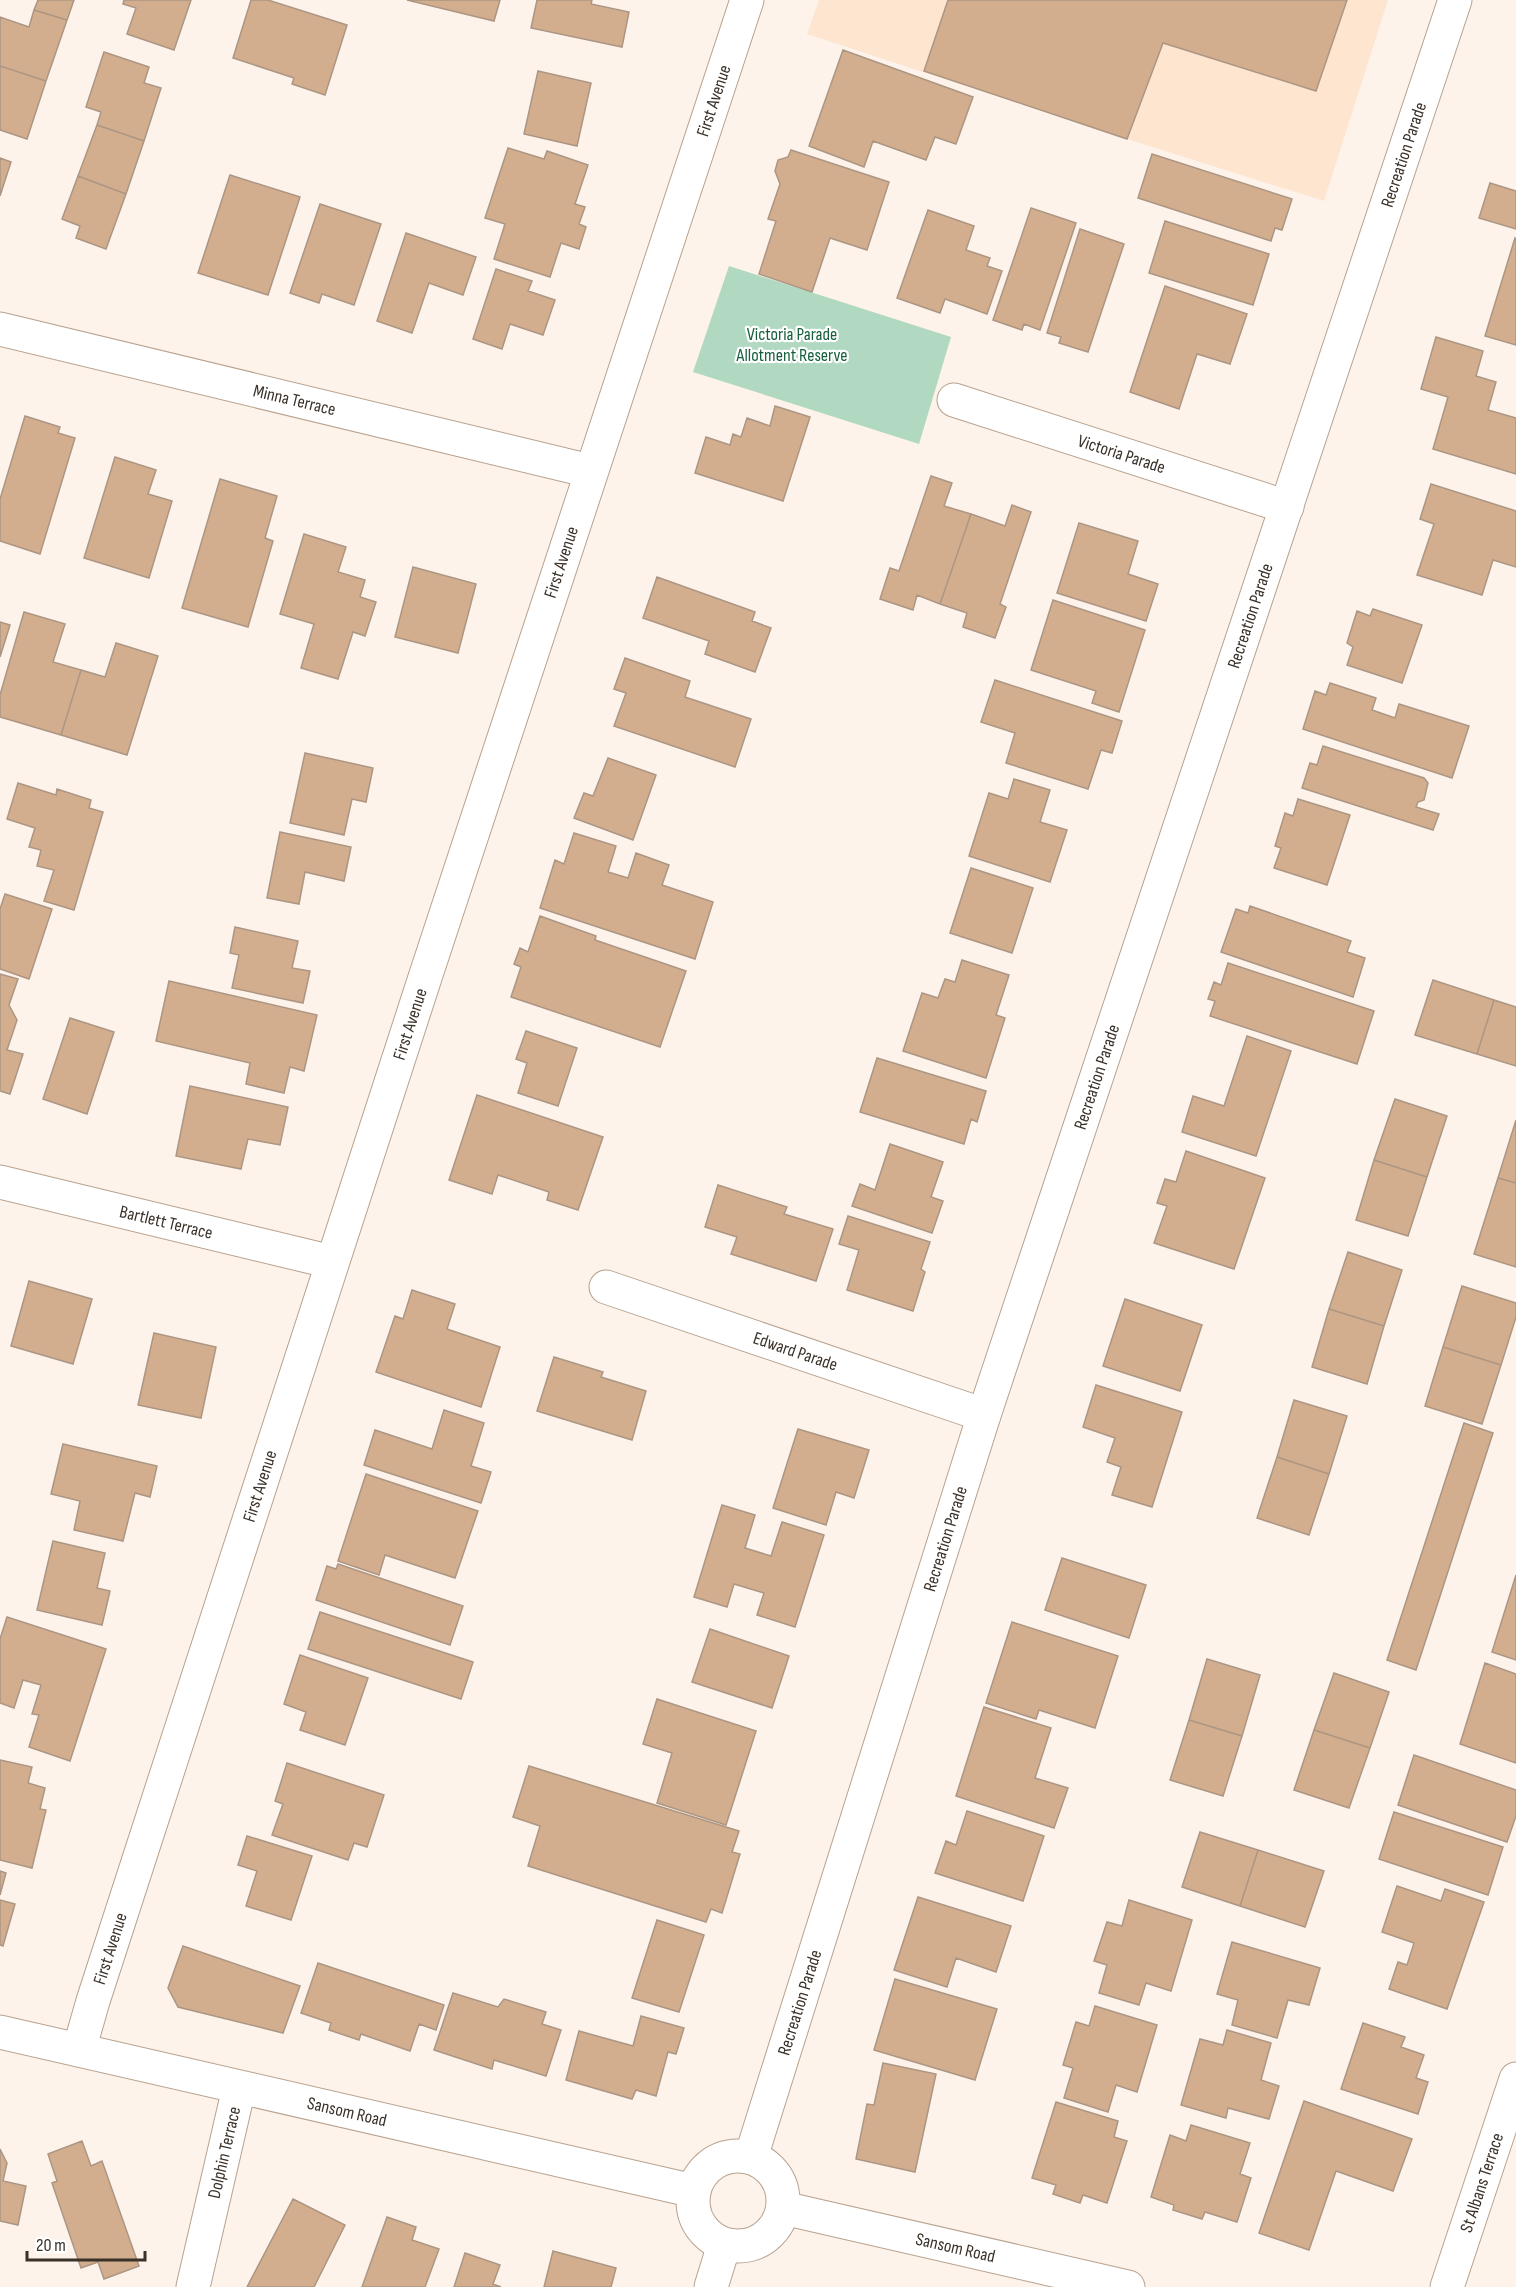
<svg xmlns="http://www.w3.org/2000/svg" width="1516" height="2287" font-family="'Sofia Sans Condensed',sans-serif">
  <style>
    .built { fill: #fde5d0 }
    .green { fill: #b1d8c0 }
    .building { fill: #d2ae8e; stroke: #ac9683; stroke-width: 1.5 }
    .lines { fill: none; stroke-linecap: round; stroke-linejoin: round }
    .street-casing { stroke: #b8a28e; stroke-width: 35 }
    .street { stroke: #fff; stroke-width: 33 }
    .labels { text-anchor: middle; dominant-baseline: central; stroke-width: 4.5; stroke-linejoin: round; paint-order: stroke }
    .street-label { font-size: 18px; fill: #3a3129; stroke: #fff }
    .park-label { font-size: 18px; fill: #165f3c; stroke: #fff }
  </style>
  <rect width="100%" height="100%" fill="#fdf3eb"/>
  <path class="built" d="M819,0H1388L1324,201L1127,139L807,34Z"/>
  <path class="green" d="M729,266L951,337L919,444L693,372Z"/>
  <path class="building" d="M38,0H74L67,20L34,10Z
    M124,0H191L174,50L127,34L136,8L123,4Z
    M251,0H268L347,25L325,95L292,84L294,78L233,58Z
    M407,0H500L494,21Z
    M537,0H592L591,4L629,12L622,47L531,28Z
    M948,0H1347L1316,91L1163,43L1127,139L924,71Z
    M34,10L67,20L46,81L0,66V17L29,27Z
    M843,50L973,97L956,144L935,137L926,160L873,141L864,167L809,146Z
    M104,52L149,67L144,83L161,88L144,141L97,125L101,112L86,107Z
    M0,66L46,81L27,139L0,130Z
    M538,71L591,83L577,146L524,134Z
    M97,125L144,141L126,194L78,176Z
    M508,148L544,159L547,151L588,165L575,204L585,207L579,224L586,227L579,249L561,243L550,277L494,259L505,224L485,218Z
    M791,150L889,182L867,250L830,238L812,292L759,274L776,221L768,219L780,184L775,171L778,160L788,157Z
    M1152,154L1292,199L1282,230L1275,228L1271,241L1138,198Z
    M0,158L11,162L0,196Z
    M230,175L300,197L268,295L198,273Z
    M78,176L126,194L106,249L76,238L80,226L62,219Z
    M1490,183L1516,191V229L1479,218Z
    M320,204L381,224L354,305L322,294L319,303L290,293Z
    M1031,208L1076,223L1040,330L1024,324L1022,330L993,320Z
    M928,210L974,226L966,250L990,258L987,266L1002,271L987,314L945,299L940,313L897,298Z
    M1165,221L1269,254L1253,305L1149,273Z
    M1080,229L1124,244L1088,352L1059,343L1061,337L1047,333Z
    M406,233L476,257L463,295L429,283L412,333L377,321Z
    M1515,238L1516,239V345L1485,336Z
    M496,269L532,281L528,291L555,300L543,335L510,324L502,349L473,339Z
    M1165,286L1247,314L1230,364L1197,354L1179,409L1130,392Z
    M1436,337L1483,351L1476,376L1496,382L1488,410L1516,418V474L1433,449L1448,397L1421,389Z
    M775,406L810,417L783,501L695,473L706,437L730,445L733,434L741,437L747,418L770,426Z
    M25,416L60,427L58,433L75,438L40,554L0,541V499Z
    M115,457L156,470L148,494L172,501L149,578L84,558Z
    M931,476L952,483L944,506L971,514L940,604L917,595L913,610L880,599L890,568L899,571Z
    M220,479L277,496L265,538L273,541L248,627L182,608Z
    M1431,484L1516,511V567L1493,560L1482,595L1417,575L1434,524L1420,519Z
    M1012,505L1031,512L1000,604L1006,607L995,638L963,627L967,613L940,604L971,514L1005,526Z
    M1079,523L1138,541L1128,574L1158,584L1146,621L1057,593Z
    M304,534L346,547L338,572L365,580L360,597L376,602L365,636L353,632L338,679L301,668L314,624L280,614Z
    M413,567L476,584L458,653L395,637Z
    M657,577L755,612L752,621L771,628L755,672L705,654L709,641L643,618Z
    M1053,600L1145,630L1119,712L1092,703L1096,691L1031,670Z
    M1373,609L1422,625L1402,683L1347,665L1353,647L1347,643L1357,611L1370,616Z
    M24,612L65,624L53,662L81,670L61,735L0,717V695Z
    M0,622L10,625L0,657Z
    M116,643L158,656L127,755L61,735L81,670L105,677Z
    M625,658L690,681L685,697L751,719L735,767L614,726L626,693L614,689Z
    M995,680L1122,721L1112,753L1101,750L1088,789L1006,763L1015,733L981,722Z
    M1330,683L1376,698L1372,710L1395,718L1399,704L1469,726L1452,778L1303,729L1315,691L1326,695Z
    M1323,746L1424,778L1428,783L1424,800L1418,802L1416,807L1439,814L1433,830L1302,788L1310,763L1317,765Z
    M305,753L373,768L366,802L352,799L344,835L290,823Z
    M608,758L656,775L633,840L574,818L584,793L593,796Z
    M1014,779L1050,790L1040,822L1067,830L1050,882L969,856L989,793L1008,799Z
    M18,783L56,795L57,789L91,800L89,808L103,812L74,910L44,901L54,870L37,866L41,850L29,847L35,828L7,819Z
    M1298,799L1350,815L1327,885L1274,868L1281,848L1275,846L1285,813L1293,816Z
    M280,832L351,847L344,881L305,872L299,904L267,898Z
    M574,833L616,846L608,872L628,878L636,853L669,865L662,885L713,902L695,959L540,908L555,860L564,864Z
    M971,868L1033,888L1012,953L950,933Z
    M5,894L52,909L29,979L0,969V909Z
    M1250,906L1351,941L1347,952L1365,958L1353,997L1221,952L1236,909L1248,913Z
    M540,916L596,936L595,940L686,971L660,1047L511,997L521,967L514,964L520,948L528,952Z
    M235,927L298,941L292,968L310,971L303,1003L232,988L239,955L230,953Z
    M962,960L1009,975L996,1015L1005,1018L986,1078L903,1051L922,993L938,998L945,979L955,982Z
    M1228,963L1374,1011L1357,1064L1210,1016L1215,1001L1208,999L1214,982L1221,985Z
    M0,974L18,979L9,1005L17,1020L7,1050L23,1054L10,1094L0,1091Z
    M1433,980L1494,1000L1477,1054L1415,1035Z
    M169,981L317,1015L304,1071L290,1067L284,1093L246,1084L250,1063L156,1041Z
    M1494,1000L1516,1007V1066L1477,1054Z
    M70,1018L114,1032L87,1114L43,1099Z
    M526,1031L577,1048L558,1106L518,1093L527,1063L516,1059Z
    M1247,1036L1291,1051L1256,1156L1182,1132L1193,1096L1224,1106Z
    M877,1058L986,1091L977,1122L971,1119L964,1144L860,1112Z
    M190,1086L288,1107L280,1145L248,1139L241,1169L176,1156Z
    M477,1095L603,1137L578,1210L547,1200L549,1192L498,1175L492,1194L449,1180Z
    M1395,1099L1447,1116L1427,1177L1374,1160Z
    M1516,1120V1183L1498,1178Z
    M890,1144L943,1162L931,1197L943,1201L932,1233L852,1206L860,1184L875,1190Z
    M1186,1151L1265,1178L1234,1269L1154,1243L1167,1206L1157,1203L1165,1179L1176,1182Z
    M1374,1160L1427,1177L1408,1236L1356,1220Z
    M1498,1178L1516,1183V1267L1474,1254Z
    M718,1185L787,1207L784,1214L833,1229L816,1281L731,1254L737,1237L705,1227Z
    M848,1216L930,1242L921,1269L925,1272L913,1311L847,1290L859,1250L839,1244Z
    M1348,1252L1402,1270L1384,1326L1329,1309Z
    M29,1281L92,1299L73,1364L11,1346Z
    M1462,1286L1516,1303V1317L1501,1365L1443,1347Z
    M412,1290L455,1304L447,1329L500,1347L481,1407L376,1372L395,1316L403,1319Z
    M1125,1299L1202,1325L1180,1391L1103,1366Z
    M1329,1309L1384,1326L1367,1384L1312,1367Z
    M154,1333L216,1347L201,1418L138,1405Z
    M1443,1347L1501,1365L1482,1424L1425,1406Z
    M554,1357L603,1372L601,1377L646,1391L632,1440L537,1411Z
    M1096,1385L1182,1412L1152,1507L1112,1495L1121,1467L1107,1462L1115,1438L1083,1427Z
    M1294,1400L1347,1416L1329,1474L1277,1457Z
    M444,1410L484,1423L471,1466L491,1472L481,1503L364,1465L375,1430L432,1449Z
    M1464,1423L1493,1433L1416,1670L1387,1660Z
    M798,1429L869,1450L854,1498L836,1492L826,1525L773,1508Z
    M63,1444L157,1466L150,1497L135,1493L123,1541L74,1530L80,1501L51,1494Z
    M1277,1457L1329,1474L1309,1535L1257,1518Z
    M366,1474L478,1511L455,1578L385,1555L379,1575L338,1561Z
    M722,1505L755,1515L745,1548L771,1556L782,1522L824,1535L795,1627L757,1615L764,1593L734,1584L727,1607L694,1597Z
    M53,1541L105,1553L97,1588L110,1591L102,1625L37,1610Z
    M1062,1558L1146,1585L1129,1638L1045,1610Z
    M338,1564L463,1606L450,1645L316,1600L327,1566L336,1569Z
    M1516,1575V1660L1492,1652Z
    M320,1612L473,1662L461,1699L308,1649Z
    M7,1617L106,1649L70,1761L29,1747L39,1715L32,1714L41,1685L23,1680L14,1708L0,1703V1639Z
    M1012,1622L1118,1656L1095,1728L1039,1710L1036,1719L986,1703Z
    M710,1629L789,1656L772,1708L692,1682Z
    M300,1655L368,1678L345,1745L300,1730L306,1712L284,1704Z
    M1207,1659L1260,1675L1242,1736L1189,1720Z
    M1485,1663L1516,1674V1763L1460,1744Z
    M1334,1673L1389,1692L1370,1748L1314,1730Z
    M657,1699L756,1731L726,1825L657,1803L672,1753L643,1744Z
    M984,1707L1051,1728L1035,1778L1068,1788L1054,1828L956,1796Z
    M1189,1720L1242,1736L1223,1796L1170,1780Z
    M1314,1730L1370,1748L1349,1808L1294,1790Z
    M1414,1755L1516,1790V1816L1507,1842L1398,1805Z
    M0,1760L32,1767L28,1783L45,1788L40,1809L46,1810L32,1868L0,1860Z
    M287,1763L384,1795L367,1847L354,1843L348,1860L272,1835L283,1804L275,1801Z
    M529,1766L739,1831L732,1852L740,1854L722,1913L711,1909L706,1922L528,1866L540,1826L513,1817Z
    M967,1811L1044,1836L1023,1901L935,1873L946,1841L956,1845Z
    M1394,1812L1503,1847L1488,1895L1379,1859Z
    M1200,1832L1258,1850L1240,1906L1182,1887Z
    M247,1836L312,1856L291,1920L246,1906L257,1871L238,1865Z
    M1258,1850L1324,1871L1305,1927L1240,1906Z
    M0,1871L6,1873L0,1895Z
    M1397,1886L1441,1901L1445,1889L1484,1902L1447,2009L1389,1989L1398,1962L1407,1965L1414,1943L1382,1932Z
    M918,1897L1011,1926L996,1972L956,1958L947,1987L894,1970Z
    M0,1900L15,1904L3,1946L0,1945Z
    M1129,1900L1192,1920L1171,1991L1146,1983L1139,2005L1099,1993L1107,1965L1094,1961L1107,1922L1122,1926Z
    M657,1920L704,1935L679,2012L632,1998Z
    M1232,1942L1320,1968L1309,2005L1288,2000L1277,2038L1232,2025L1238,2000L1217,1994Z
    M183,1946L300,1986L283,2033L178,2007L168,1988Z
    M318,1963L444,2005L436,2030L419,2024L410,2051L361,2034L359,2040L329,2030L331,2023L301,2013Z
    M895,1979L997,2009L975,2080L874,2050Z
    M453,1993L498,2007L504,1999L546,2012L542,2024L561,2030L546,2076L494,2060L492,2069L434,2050Z
    M1095,2006L1157,2025L1137,2092L1116,2085L1108,2112L1064,2098L1073,2068L1063,2065L1076,2022L1089,2026Z
    M641,2016L684,2028L676,2054L668,2052L656,2096L636,2090L632,2099L566,2080L579,2031L633,2046Z
    M1363,2023L1405,2037L1401,2047L1424,2055L1416,2078L1428,2082L1418,2114L1341,2089Z
    M1227,2030L1271,2043L1261,2080L1279,2086L1269,2119L1228,2108L1226,2118L1181,2105L1200,2039L1223,2045Z
    M883,2063L936,2074L915,2172L856,2159L867,2104L874,2105Z
    M1304,2101L1412,2139L1393,2191L1336,2171L1309,2250L1259,2233Z
    M1056,2102L1118,2121L1114,2137L1127,2141L1107,2203L1083,2195L1080,2203L1053,2194L1056,2185L1032,2178Z
    M1191,2125L1250,2143L1240,2174L1251,2178L1237,2222L1205,2212L1202,2219L1173,2210L1174,2205L1151,2197L1170,2135L1186,2141Z
    M82,2141L91,2166L102,2161L139,2266L104,2279L98,2262L81,2268L52,2183L57,2181L48,2154Z
    M0,2149L7,2163L3,2181L26,2186L18,2225L0,2221Z
    M293,2199L345,2225L314,2287H247Z
    M387,2217L416,2227L412,2240L439,2249L425,2287H362Z
    M553,2251L616,2268L611,2287H544Z
    M465,2253L500,2265L493,2284L501,2287H454Z"/>
  <g class="lines">
    <defs>
      <g id="street">
        <path id="s1" d="M0,329L590,471"/>
        <path id="s2" d="M954,400L1287,507"/>
        <path id="s3" d="M0,1182L332,1262"/>
        <path id="s4" d="M606,1287L984,1415"/>
        <path id="s5" d="M0,2032L694,2191"/>
        <path id="s6" d="M79,2050L93,2001C309,1333 525,666 747,0"/>
        <circle cx="738" cy="2201" r="45"/>
        <path id="s7" d="M751,2157L984,1415L1455,0"/>
        <path id="s8" d="M783,2208L1128,2287"/>
        <path id="s9" d="M193,2287L239,2088"/>
        <path d="M711,2287L724,2245"/>
        <path id="s10" d="M1447,2287L1516,2079"/>
      </g>
    </defs>
    <use href="#street" class="street-casing"/>
    <use href="#street" class="street"/>
  </g>
  <g class="labels">
    <g class="street-label">
      <text stroke="none"><textPath href="#s6" startOffset="2050">First Avenue</textPath></text>
      <text stroke="none"><textPath href="#s7" startOffset="2106">Recreation Parade</textPath></text>
      <text stroke="none"><textPath href="#s1" startOffset="303">Minna Terrace</textPath></text>
      <text stroke="none"><textPath href="#s2" startOffset="176">Victoria Parade</textPath></text>
      <text stroke="none"><textPath href="#s6" startOffset="1564">First Avenue</textPath></text>
      <text stroke="none"><textPath href="#s7" startOffset="1620">Recreation Parade</textPath></text>
      <text stroke="none"><textPath href="#s6" startOffset="1078">First Avenue</textPath></text>
      <text stroke="none"><textPath href="#s7" startOffset="1134">Recreation Parade</textPath></text>
      <text stroke="none"><textPath href="#s3" startOffset="171">Bartlett Terrace</textPath></text>
      <text stroke="none"><textPath href="#s4" startOffset="200">Edward Parade</textPath></text>
      <text stroke="none"><textPath href="#s6" startOffset="592">First Avenue</textPath></text>
      <text stroke="none"><textPath href="#s7" startOffset="648">Recreation Parade</textPath></text>
      <text stroke="none"><textPath href="#s6" startOffset="106">First Avenue</textPath></text>
      <text stroke="none"><textPath href="#s7" startOffset="162">Recreation Parade</textPath></text>
      <text stroke="none"><textPath href="#s5" startOffset="356">Sansom Road</textPath></text>
      <text stroke="none"><textPath href="#s9" startOffset="138">Dolphin Terrace</textPath></text>
      <text stroke="none"><textPath href="#s10" startOffset="110">St Albans Terrace</textPath></text>
      <text stroke="none"><textPath href="#s8" startOffset="177">Sansom Road</textPath></text>
    </g>
    <g class="park-label">
      <text x="792" y="334">Victoria Parade<tspan x="792" dy="21">Allotment Reserve</tspan></text>
    </g>
  </g>
  <path d="M27 2251v9h118v-9" fill="none" stroke="#3a3129" stroke-width="3"/>
  <text x="36" y="2251" font-size="18" fill="#3a3129" stroke="#ffffff" stroke-width="4.5" paint-order="stroke">20 m</text>
</svg>
